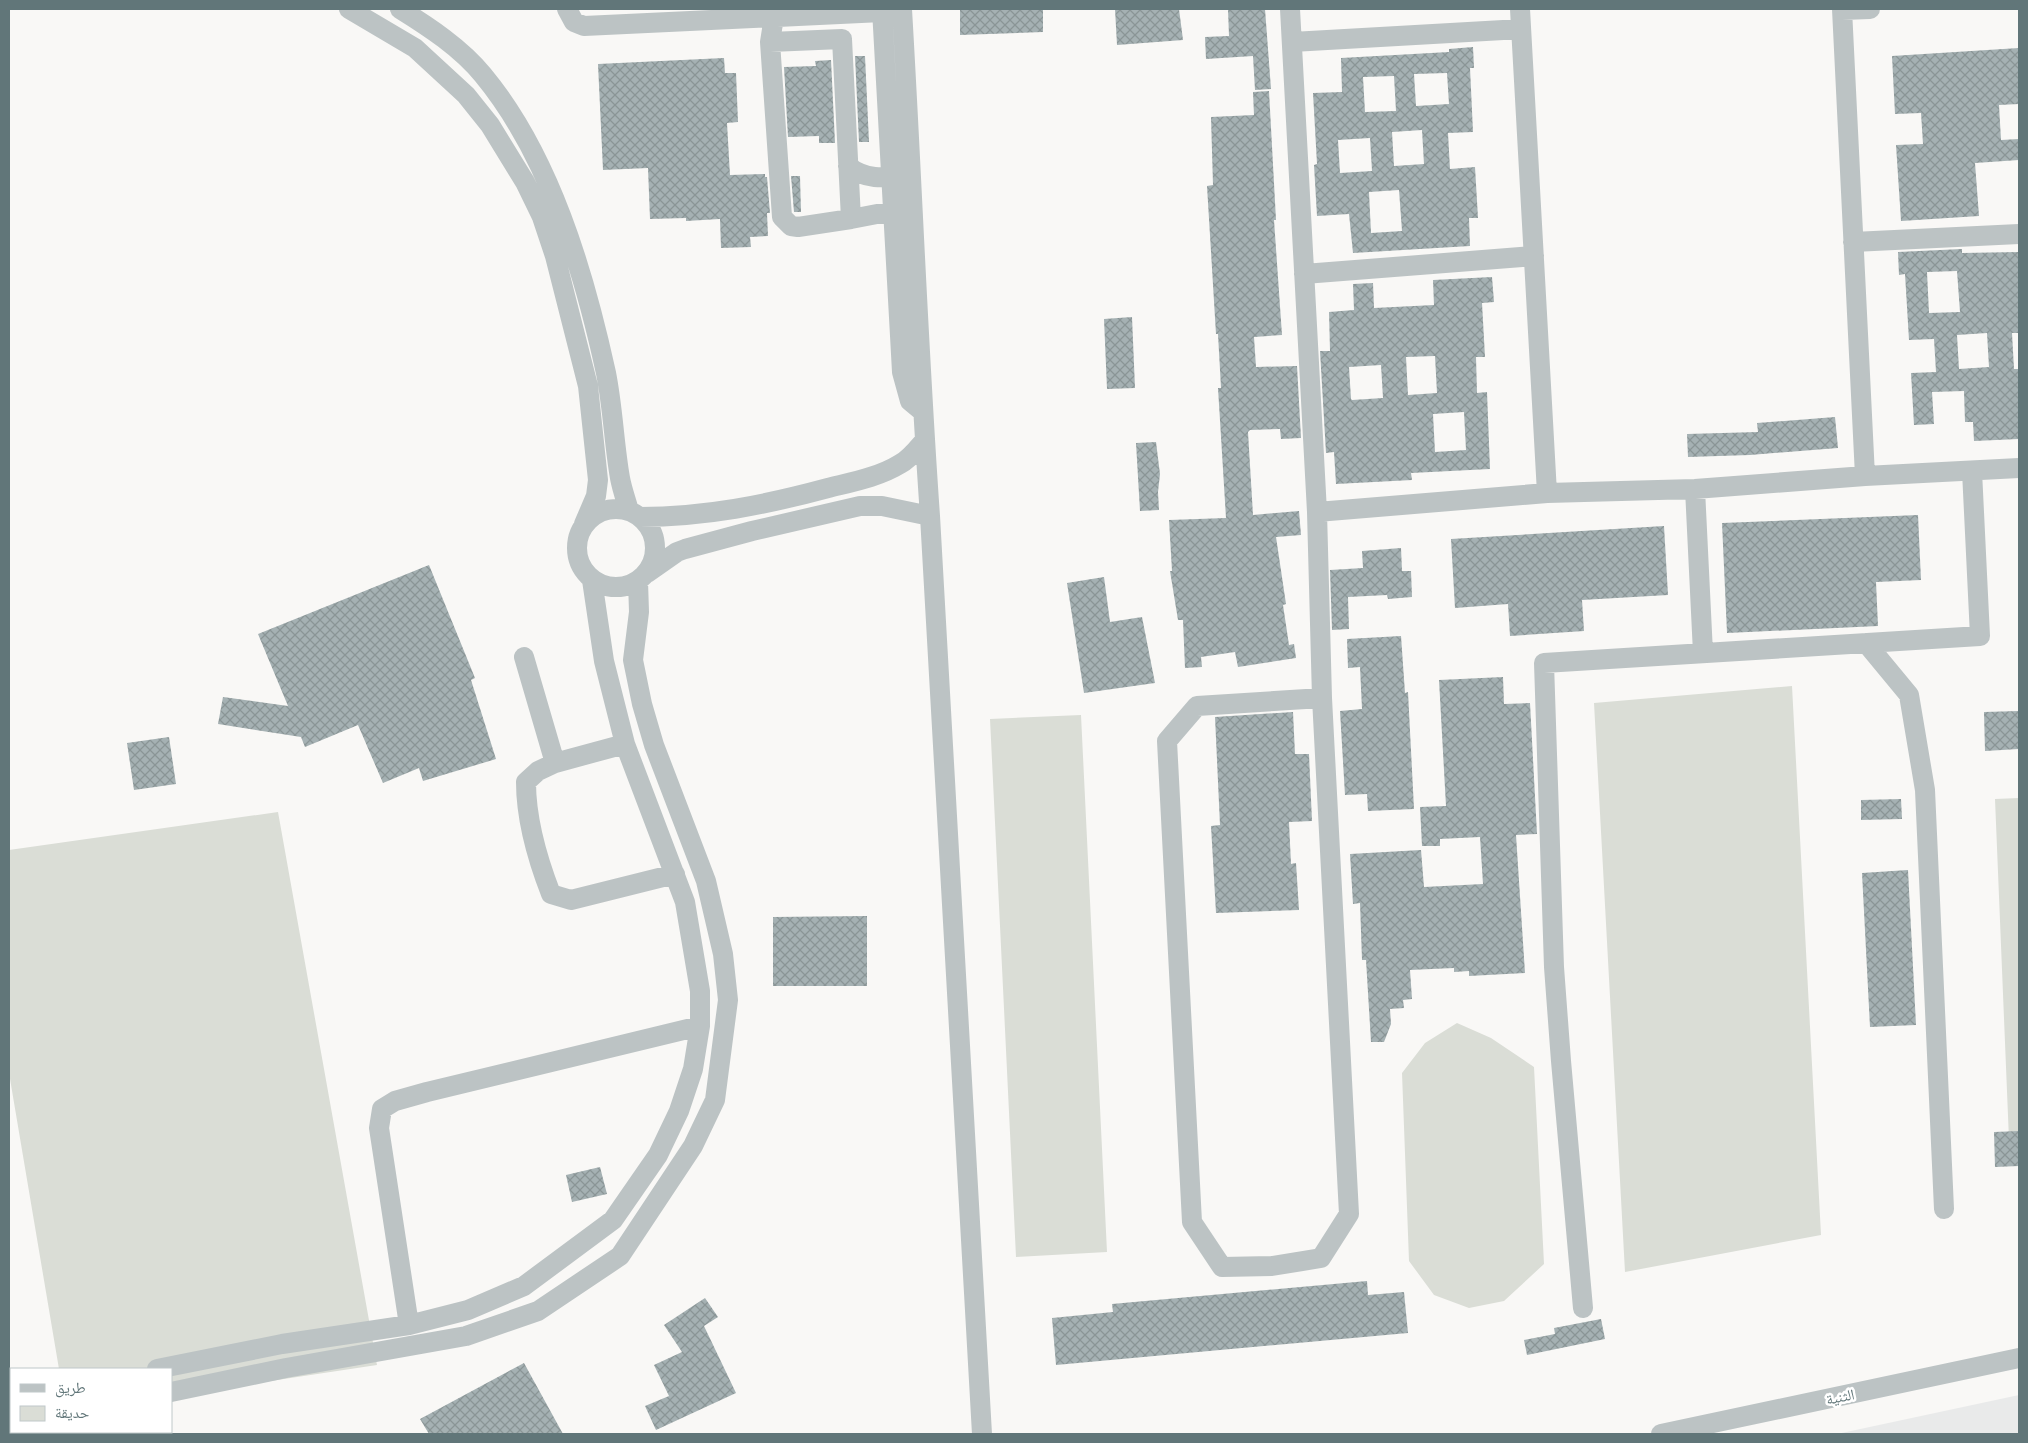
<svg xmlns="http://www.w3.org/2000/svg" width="2028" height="1443" font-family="Lato,'Noto Naskh Arabic',sans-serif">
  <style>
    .built { fill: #e9eaea }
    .green { fill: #daddd6 }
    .building { fill: url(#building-cross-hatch); fill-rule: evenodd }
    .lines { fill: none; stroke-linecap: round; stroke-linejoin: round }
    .minor { stroke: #bcc3c4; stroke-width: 20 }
    .labels { text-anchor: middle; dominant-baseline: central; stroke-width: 5; stroke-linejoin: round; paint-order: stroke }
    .street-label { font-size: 15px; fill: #617679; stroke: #fff }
  </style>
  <defs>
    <pattern id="building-cross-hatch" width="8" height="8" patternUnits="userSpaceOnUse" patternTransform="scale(1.25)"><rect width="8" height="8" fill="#a5b1b3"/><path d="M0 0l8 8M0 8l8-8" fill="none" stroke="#8a9596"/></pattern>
  </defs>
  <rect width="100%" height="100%" fill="#f9f8f6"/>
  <path class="built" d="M2019,1395V1434H1837Z"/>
  <path class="green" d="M1792,686L1821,1235L1625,1272L1594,703Z
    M1081,715L1107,1252L1016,1257L990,719Z
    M2019,798V1139L2009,1140L1995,799Z
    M278,812L377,1365L171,1396V1369H59L9,1073V850Z
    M1457,1023L1491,1038L1534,1067L1544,1264L1504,1301L1469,1308L1434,1295L1409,1261L1402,1073L1425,1043Z"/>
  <path class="building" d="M960,9H1043V32L960,35Z
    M1115,9H1179L1183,40L1117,45Z
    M1228,9H1265L1271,89L1255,90L1253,56L1206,59L1205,37L1229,36Z
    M1473,47L1474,68H1470L1473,132L1448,133L1450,169L1475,167L1478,218H1469L1470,246L1353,253L1349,214L1317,216L1314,165L1317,164L1313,93L1342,92L1341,58L1449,52V49ZM1447,73L1449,104L1416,106L1414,74ZM1394,76L1396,111L1365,112L1363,77ZM1422,130L1424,164L1394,166L1392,132ZM1370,138L1372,171L1340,173L1338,140ZM1399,190L1402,231L1371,233L1369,192Z
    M2019,48V104L1999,105L2001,140L2019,139V160L1975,163L1979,216L1901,221L1896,145L1923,144L1921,113L1895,114L1892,56Z
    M855,56H865L869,142H859Z
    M724,58L725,73H736L738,122L727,123L730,175L765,174V177H767L770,213H767L768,236L750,237L751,247L721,248L720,219L686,221V218L650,219L648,168L603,170L598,64Z
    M831,60L835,143H819V136L788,137L784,67L816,66L815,61Z
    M1269,91L1276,220H1274L1282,335L1254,337L1256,367L1297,366L1301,438L1281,439L1280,429L1250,430L1248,432L1253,515L1299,511L1301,535L1276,537L1286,604L1283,605L1289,645L1294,644L1296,658L1238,667L1235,652L1201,657L1202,667L1185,668L1183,620H1178L1170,571H1172L1169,520L1226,518L1218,388H1221L1218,334H1216L1207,186L1213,185L1211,117L1254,115L1253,92Z
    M791,176H800L801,212H794Z
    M1962,249V253L2019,252V333H2012L2014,369H2019V439L1974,441L1973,422H1965L1964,391L1932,392L1934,424L1914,425L1911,373L1936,372L1934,339L1909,340L1905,274L1899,275L1898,252ZM1957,271L1960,312L1929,313L1927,272ZM1987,333L1989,367L1959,369L1957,335Z
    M1492,277L1494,302L1482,303L1485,357H1476L1477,393L1487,392L1490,469L1411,473L1412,480L1336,484L1334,452L1326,453L1320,351H1330L1329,312L1354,310L1353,284L1373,283L1374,308L1434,305L1433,280ZM1435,356L1437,393L1408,395L1406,357ZM1381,365L1383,398L1352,400L1351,399L1349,367ZM1464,412L1466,450L1435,452L1433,414Z
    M1132,317L1135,388L1107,389L1104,319Z
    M1835,417L1838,448L1750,455L1688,457L1687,434L1758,432L1757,423Z
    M1156,442L1160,474L1158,492L1159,510L1140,511L1136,443Z
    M1918,515L1921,580L1876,582L1878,626L1727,633L1722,523Z
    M1664,526L1668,595L1582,600L1584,631L1510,636L1508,604L1455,608L1451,539Z
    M1401,548L1402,571H1411L1412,597L1388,599L1387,595L1348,597L1349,629L1332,630L1330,570L1363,568L1362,551Z
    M429,565L475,678L471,680L496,759L423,781L419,768L383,783L358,725L305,747L301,737L218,724L223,697L288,706L258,634Z
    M1104,577L1110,622L1142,617L1155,683L1084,693L1067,583Z
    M1401,636L1405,693L1408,692L1414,809L1368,811L1367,794L1345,795L1340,711L1362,709L1360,667L1348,668L1347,639Z
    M1503,677L1504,704L1530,703L1537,834L1516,835L1525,973L1469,976V971L1454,972V968L1410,970L1412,999L1403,1000L1404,1008L1390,1009L1391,1024L1384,1042H1371L1366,960H1362L1360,903L1353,904L1350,854L1421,850L1424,887L1483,884L1480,837L1440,839V846H1422L1420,807L1446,806L1439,680Z
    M2019,711V749L1985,751L1984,712Z
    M1293,712L1295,754H1309L1312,821L1289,822L1291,864L1296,863L1299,910L1216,913L1211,826L1220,825L1215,717Z
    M169,737L176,784L134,790L127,743Z
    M1901,799L1902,819L1861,820V800Z
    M1908,870L1916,1025L1870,1027L1862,873Z
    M867,916V986H773V917Z
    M2019,1131V1166L1995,1167L1994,1132Z
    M600,1167L607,1194L572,1202L566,1175Z
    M1367,1281L1368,1295L1404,1292L1408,1333L1056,1365L1052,1318L1113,1312L1112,1304Z
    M705,1298L718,1317L704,1326L736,1393L656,1430L645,1406L669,1396L654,1365L682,1352L664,1325Z
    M1601,1319L1605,1339L1527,1355L1524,1340L1555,1334L1554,1328Z
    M524,1363L563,1434H429L420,1419Z"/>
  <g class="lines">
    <path class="minor" d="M349,9L415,48L466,95L490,125L525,182L542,217L555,256L588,386L598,480L596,496L584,524
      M400,9C429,27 461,48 483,75C550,156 584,272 606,373C613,408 614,444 620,478C622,489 626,500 629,511
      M567,9L574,22L584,26L882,12
      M882,9L902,372L910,401L922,411
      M902,9C912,178 918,347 930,516L982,1434
      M1290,9L1317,512L1322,698L1349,1214L1321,1258L1272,1266L1222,1267L1192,1222L1167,741L1197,706L1322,698
      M1520,9L1547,493
      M1842,9L1865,476
      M1842,10L1870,9
      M770,42L842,39L851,219L798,227L791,226L782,217L770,42L773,23L786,9
      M1292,42L1521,29
      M848,166C865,180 884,178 904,176
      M851,219L877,214L906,213
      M1853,242L2019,234
      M1304,274L1534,256
      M1695,489L1703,653
      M577 548a39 39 0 1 1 78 0a39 39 0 1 1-78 0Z
      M1317,512L1547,493L1695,489L1865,476L2019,468
      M640,517C705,517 765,505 828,488C852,482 879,477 900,464C910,459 918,448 925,440
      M647,573L677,552L685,549L752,531L860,506H882L930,516
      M1866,643L1909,695L1925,790L1944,1209
      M524,657L555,763
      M625,744L555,763L538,771L526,782C526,820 537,858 551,894L571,900L675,874
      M1583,1308L1561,1061L1554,967L1544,663L1980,636L1972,471
      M409,1325L379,1128L382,1109L395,1101L427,1092L700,1026
      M157,1369L282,1344L409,1325L468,1310L524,1286L613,1220L658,1155L679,1111L693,1069L700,1026V991L685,902L625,744L604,661L592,580
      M171,1392L286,1368L466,1336L538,1311L620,1256L693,1146L715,1100L728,1000L723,954L706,881L654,745L642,704L633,660L639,612L638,581
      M9,1411L11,1410
      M27,1434L34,1432
      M1661,1434L2019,1358"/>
  </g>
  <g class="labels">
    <g class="street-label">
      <text transform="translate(1840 1396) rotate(-12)">الثنية</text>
    </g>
  </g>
  <rect width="2028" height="1443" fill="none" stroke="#617679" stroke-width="20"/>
  <rect x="10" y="1368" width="162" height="65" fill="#ffffff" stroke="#c0c8c9"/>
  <rect x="20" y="1384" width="25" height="8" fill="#bcc3c4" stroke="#c0c8c9"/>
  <text x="55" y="1393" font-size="15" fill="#617679">طريق</text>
  <rect x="20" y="1406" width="25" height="15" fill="#daddd6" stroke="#c0c8c9"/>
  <text x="55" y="1418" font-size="15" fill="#617679">حديقة</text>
</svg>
